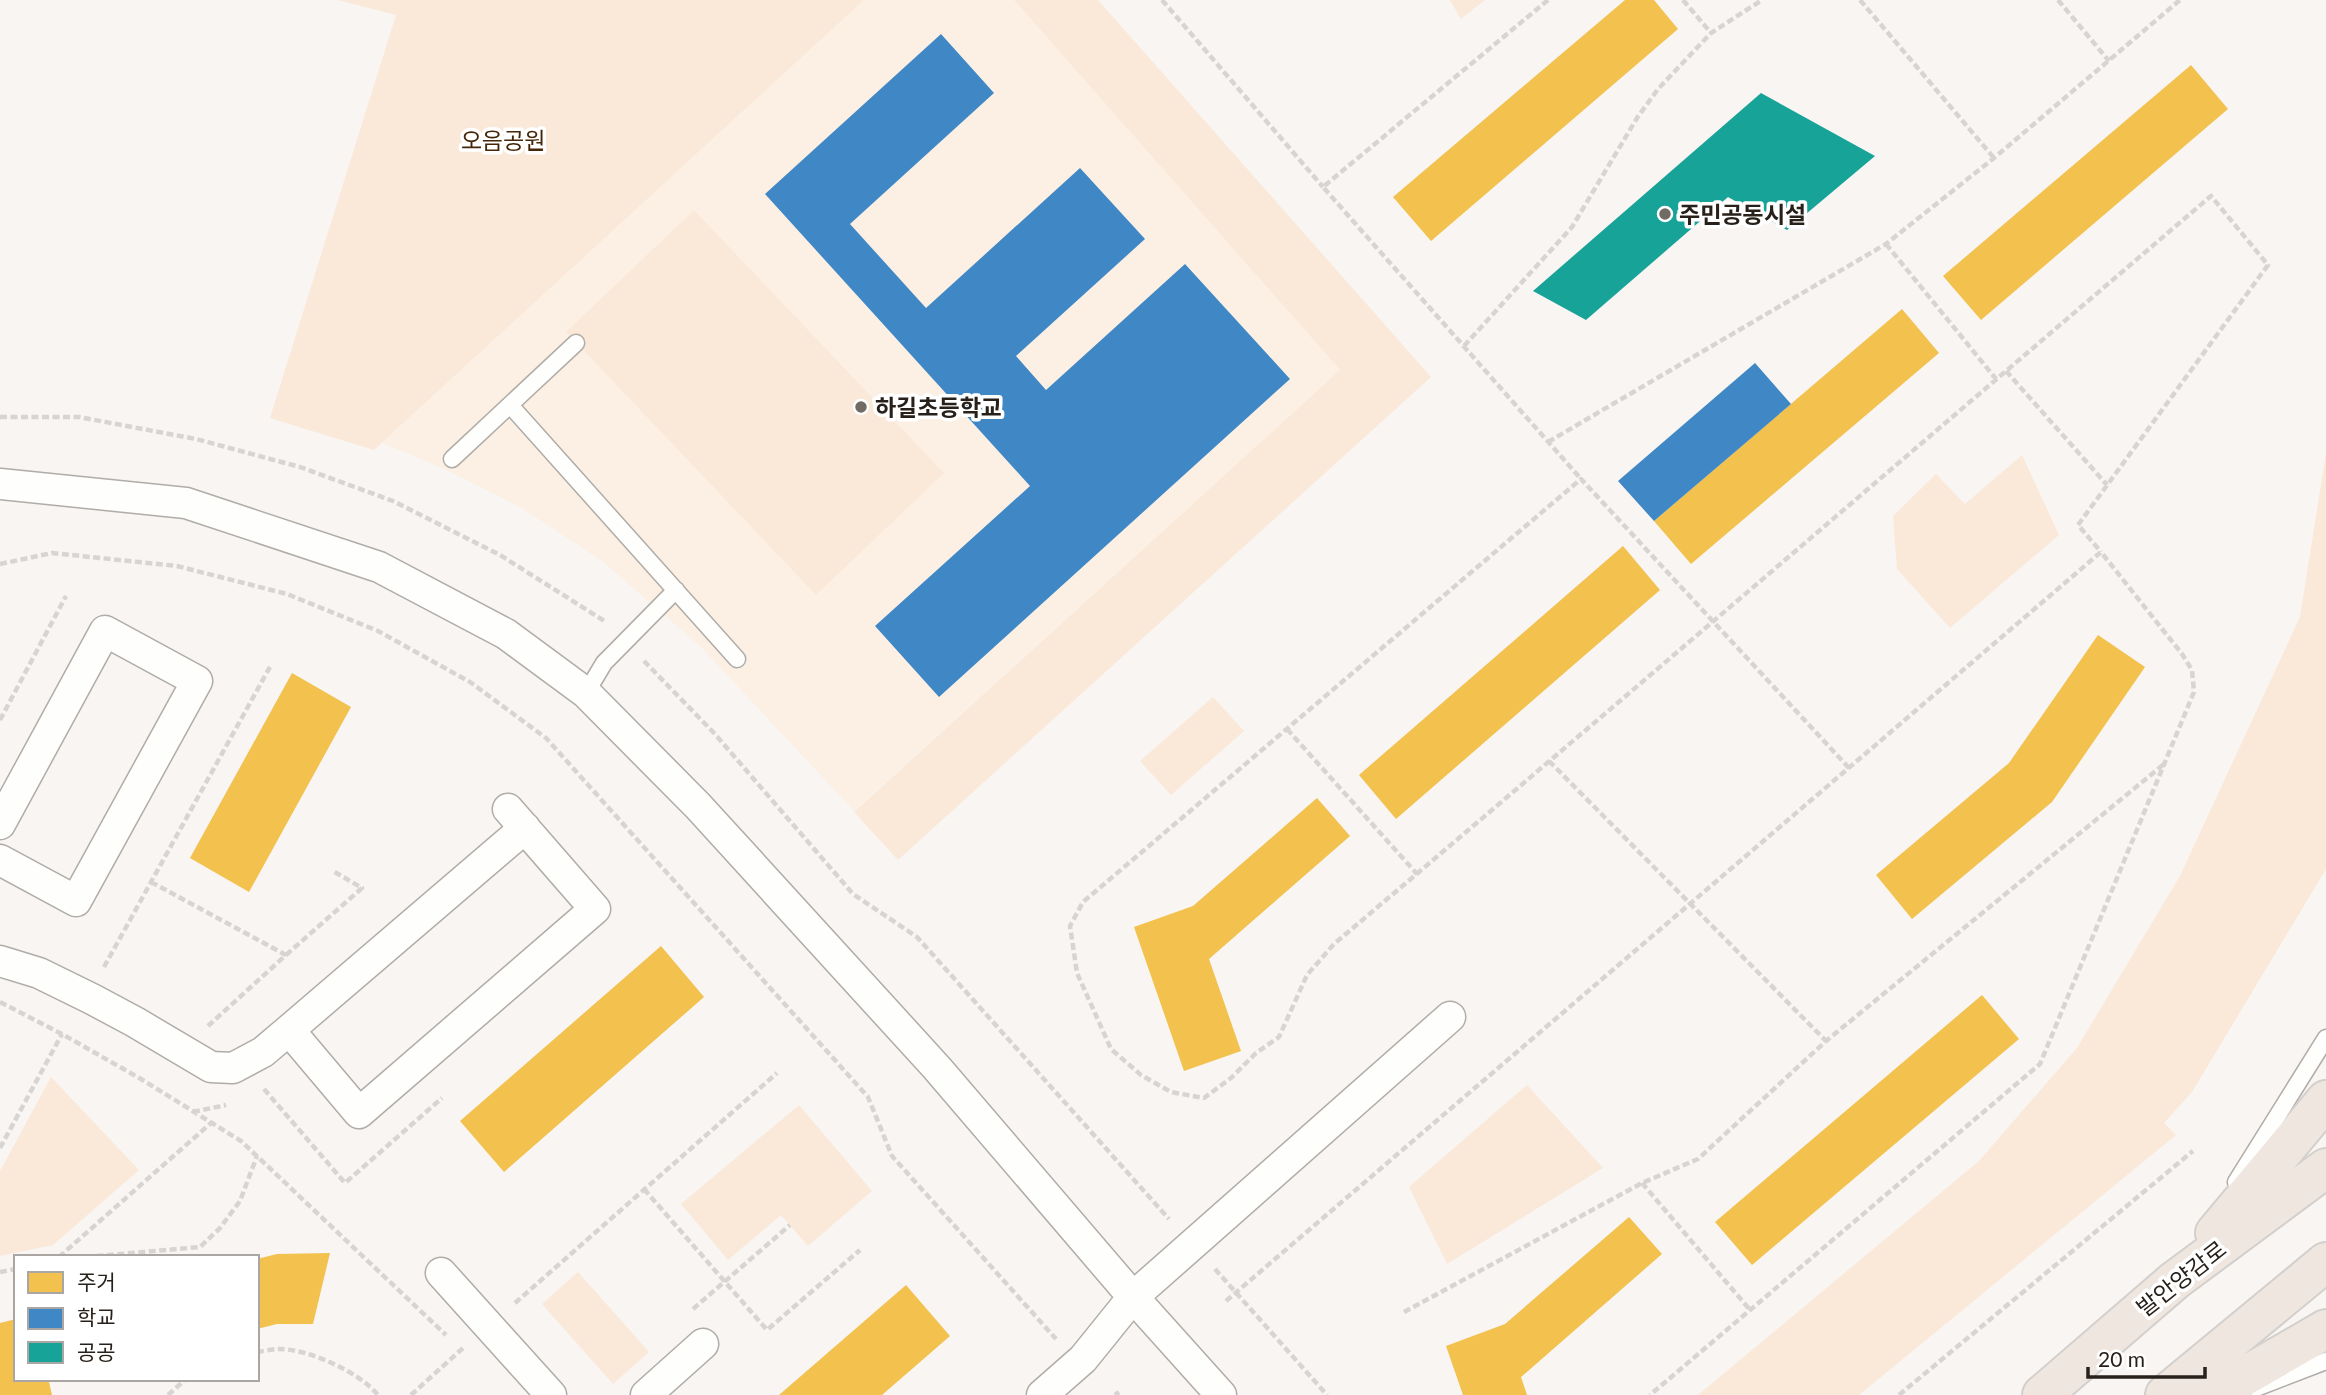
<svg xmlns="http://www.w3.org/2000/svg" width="2326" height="1395" font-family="Lato,'Noto Sans KR',sans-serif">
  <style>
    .built { fill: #fcf0e4 }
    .green { fill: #fae9d9 }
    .homes { fill: #f2c14e }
    .schools { fill: #3f88c5 }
    .public { fill: #17a398 }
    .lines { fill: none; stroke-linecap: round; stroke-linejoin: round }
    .lane-casing { stroke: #b0aca7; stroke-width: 19 }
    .street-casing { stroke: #b0aca7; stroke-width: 33 }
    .highway-casing { stroke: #d2cfcd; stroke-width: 42 }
    .path { stroke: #d6d5d4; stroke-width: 4.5; stroke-dasharray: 7 3.5; stroke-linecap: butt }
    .lane { stroke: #fefefd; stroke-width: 16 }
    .street { stroke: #fefefd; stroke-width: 30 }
    .highway { stroke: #efe7df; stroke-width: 38 }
    .poi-dot { fill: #716b66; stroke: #fff; stroke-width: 2.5 }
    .labels { text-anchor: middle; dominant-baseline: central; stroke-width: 7; stroke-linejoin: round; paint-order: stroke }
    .park-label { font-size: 23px; fill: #442708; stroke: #fff }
    .poi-label { font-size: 23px; font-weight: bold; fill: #28211b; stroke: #fff; text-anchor: start }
    .street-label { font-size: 23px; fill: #28211b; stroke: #fff }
  </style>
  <rect width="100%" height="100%" fill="#f8f5f2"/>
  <path class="built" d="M864,0H1014L1340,370L854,811L700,646L602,561L520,507L444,469L382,443Z"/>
  <path class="green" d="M338,0H864L374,450L270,418L396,15Z
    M1014,0H1098L1431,377L898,860L854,812L1340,370Z
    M1450,0H1485L1461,19Z
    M694,210L944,473L816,595L566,332Z
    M2326,453V869L2192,1092L2164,1123L2176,1135L1859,1395H1698L1979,1161L2077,1048L2180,876L2300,617Z
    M2022,455L2059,535L1950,628L1897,569L1893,516L1936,474L1965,504Z
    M1213,697L1244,731L1171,795L1140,761Z
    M51,1077L139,1170L53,1245L0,1256V1171Z
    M1527,1085L1603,1168L1447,1264L1409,1187Z
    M799,1105L872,1191L808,1246L781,1215L728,1260L681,1204Z
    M578,1272L649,1352L613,1384L542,1304Z"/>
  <path class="homes" d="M1625,0H1654L1678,29L1431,241L1393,197Z
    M2191,65L2228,109L1981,320L1943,276Z
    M1902,309L1939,353L1691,564L1654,521Z
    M1623,546L1660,590L1396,819L1359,775Z
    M2098,635L2145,667L2052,802L1912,919L1876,875L2009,763Z
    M292,673L351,707L249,892L190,858Z
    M1317,798L1350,836L1209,959L1241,1051L1184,1071L1134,927L1193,906Z
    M661,946L704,997L504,1172L460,1121Z
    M1982,995L2019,1039L1752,1265L1715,1222Z
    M1629,1217L1662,1254L1521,1377L1527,1395H1463L1446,1346L1505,1324Z
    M330,1253L313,1324H277L257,1329V1259L277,1254Z
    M906,1285L950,1336L882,1395H779Z
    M16,1319V1379H55L49,1382L52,1395H0V1323Z"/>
  <path class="schools" d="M941,34L994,93L850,224L926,308L1080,168L1145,239L1016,356L1046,390L1185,264L1290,379L939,697L875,626L1030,486L765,194Z
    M1755,363L1791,404L1654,521L1618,481Z"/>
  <path class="public" d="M1761,93L1875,156L1787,230L1728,197L1586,320L1533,291Z"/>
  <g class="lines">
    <defs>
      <path id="lane" d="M510,405L737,659
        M452,459L576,343
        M586,693L604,663L676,590
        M2236,1182L2326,1038
        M2256,1388L2326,1361"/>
      <path id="street" d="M0,484L186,503L379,567L506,634L586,693L698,806L937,1068L1133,1297L1221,1395
        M508,809L595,909L359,1113L289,1030L525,828
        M0,824L105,631L197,681L76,901L0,860
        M0,961L39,973L92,999L135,1022L211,1067L233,1068L263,1052L289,1030
        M441,1273L551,1395
        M646,1395L703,1344
        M1042,1395L1083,1359L1133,1297L1450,1017"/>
      <path id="highway" d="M2215,1233L2326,1100
        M2042,1395L2174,1281L2326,1168
        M2165,1395L2326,1262
        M2212,1395L2326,1329"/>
    </defs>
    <use href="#lane" class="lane-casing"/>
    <use href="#street" class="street-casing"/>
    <use href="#highway" class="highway-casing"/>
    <path class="path" d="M1162,0L1323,187
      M1548,0L1323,187L1581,479
      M1683,0L1711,33
      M1860,0L1994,158
      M2058,0L2109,61
      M1886,244L1996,379
      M1464,346L1572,227L1637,118L1658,89L1711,33L1762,0
      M2006,371L2107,485
      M0,417H79L196,439L300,467L393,501L500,555L606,622
      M1548,442L1886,244L1994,158L2180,0
      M0,564L52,553L177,566L287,594L378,631L470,682L546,738L868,1097L892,1156L1056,1339
      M644,661L714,733L853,894L917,937L1169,1219
      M0,720L66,596
      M1287,729L1417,874
      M1549,761L1826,1041
      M1849,768L1581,479L1083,902L1070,926L1077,973L1111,1049L1141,1075L1171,1092L1204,1098L1231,1078L1256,1053L1279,1037L1307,975L1334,944C1627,696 1919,445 2211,196L2268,265L2078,525L2101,552
      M151,882L286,955L208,1026
      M286,955L362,888L333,871
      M104,967L271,665
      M0,1002L62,1034L141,1079L241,1141L446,1335
      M264,1089L345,1183L442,1098
      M193,1112L226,1105
      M0,1148L62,1034
      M1642,1183L1750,1310
      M644,1189L767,1330L860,1250
      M59,1257L211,1123
      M86,1257L200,1247L220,1228L240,1201L257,1156
      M1215,1269L1327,1395
      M0,1272L16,1269
      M1226,1301L2101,552L2182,654L2192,670L2194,692L2040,1064L1650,1395
      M515,1303L777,1073
      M693,1309L790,1225
      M1404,1312L1642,1183L1698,1159L1826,1041L2163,765
      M257,1352C264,1351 272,1349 279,1349C309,1349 359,1372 378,1395
      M168,1395L186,1379
      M411,1395L463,1348
      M1115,1395L1119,1392
      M1899,1395L2193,1151"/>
    <use href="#lane" class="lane"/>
    <use href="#street" class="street"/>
    <use href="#highway" class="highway"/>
  </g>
  <g class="poi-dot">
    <circle cx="1665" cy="214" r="7"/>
    <circle cx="861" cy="407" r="7"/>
  </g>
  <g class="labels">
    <g class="park-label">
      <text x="503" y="140">오음공원</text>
    </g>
    <g class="poi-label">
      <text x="1679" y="214">주민공동시설</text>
      <text x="875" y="407">하길초등학교</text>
    </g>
    <g class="street-label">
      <text transform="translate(2181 1278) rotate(-38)">발안양감로</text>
    </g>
  </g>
  <rect x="14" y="1255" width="245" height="126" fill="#ffffff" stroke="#a9a6a4" stroke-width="2"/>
  <rect x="28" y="1272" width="35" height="21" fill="#f2c14e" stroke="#a9a6a4" stroke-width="2"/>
  <text x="77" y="1290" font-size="21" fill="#28211b">주거</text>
  <rect x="28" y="1308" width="35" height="21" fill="#3f88c5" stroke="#a9a6a4" stroke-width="2"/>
  <text x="77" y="1325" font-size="21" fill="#28211b">학교</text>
  <rect x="28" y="1342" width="35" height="21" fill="#17a398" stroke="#a9a6a4" stroke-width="2"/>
  <text x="77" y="1360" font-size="21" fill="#28211b">공공</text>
  <path d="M2088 1367v10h117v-10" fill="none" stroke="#28211b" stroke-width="3.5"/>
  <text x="2098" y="1367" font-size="21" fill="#28211b" stroke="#ffffff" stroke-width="5" paint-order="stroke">20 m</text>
</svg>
